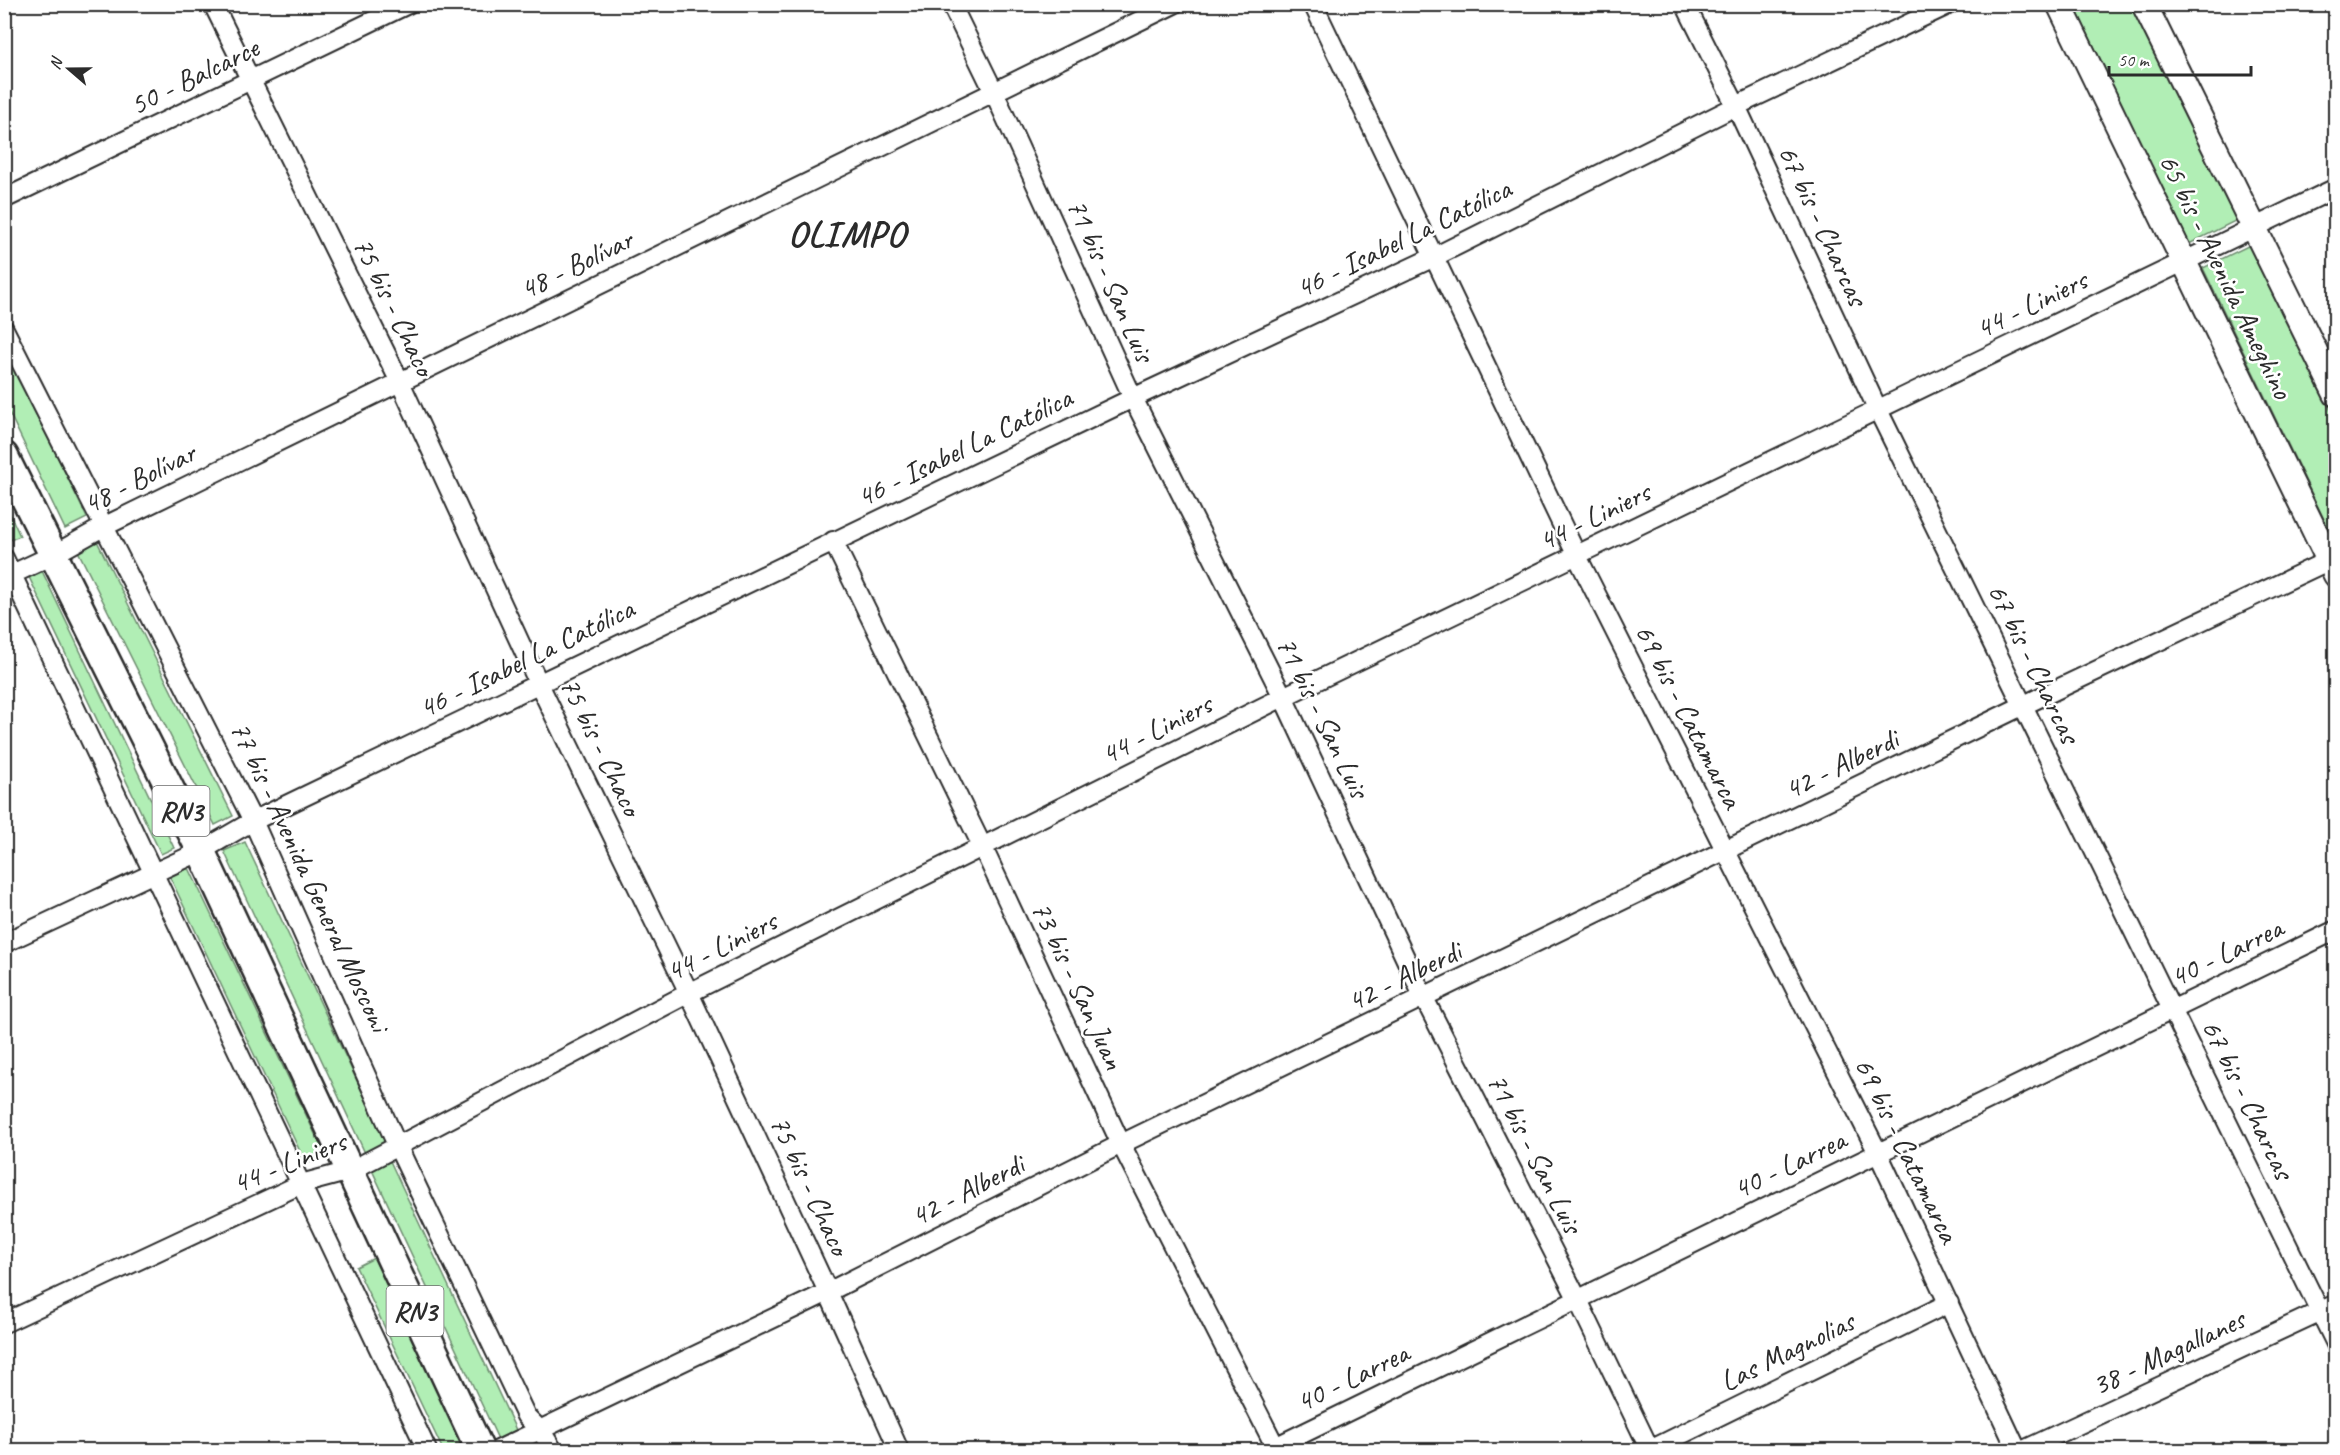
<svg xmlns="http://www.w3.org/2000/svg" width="2340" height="1455" font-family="Caveat,sans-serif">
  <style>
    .green { fill: #b1eeb5; stroke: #6e8c70; stroke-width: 1.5 }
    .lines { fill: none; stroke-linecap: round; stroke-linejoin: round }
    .minor-casing { stroke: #2b2b2b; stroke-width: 22 }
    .major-casing { stroke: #2b2b2b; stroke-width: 28 }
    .highway-casing { stroke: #2b2b2b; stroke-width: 32 }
    .minor { stroke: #fff; stroke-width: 18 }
    .major { stroke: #fff; stroke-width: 24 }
    .highway { stroke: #fff; stroke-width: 27 }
    .labels { text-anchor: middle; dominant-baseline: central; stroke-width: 5; stroke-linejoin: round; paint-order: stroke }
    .shield { fill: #fff; stroke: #6b6b6b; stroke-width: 1.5 }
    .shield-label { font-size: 28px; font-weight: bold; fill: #2b2b2b }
    .street-label { font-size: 30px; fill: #2b2b2b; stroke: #fff }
    .district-label { font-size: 36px; font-weight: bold; letter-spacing: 1.5px; fill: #2b2b2b; stroke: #fff }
  </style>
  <rect width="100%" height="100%" fill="#fff"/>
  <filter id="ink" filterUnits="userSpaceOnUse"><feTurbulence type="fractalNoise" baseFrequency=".0167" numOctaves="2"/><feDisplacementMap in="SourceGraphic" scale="12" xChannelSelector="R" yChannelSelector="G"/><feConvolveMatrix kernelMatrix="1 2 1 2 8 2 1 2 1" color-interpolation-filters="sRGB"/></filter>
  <g filter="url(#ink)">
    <path class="green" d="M2074,5H2133L2237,220L2189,244Z
      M2252,244L2335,419L2334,540L2203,268Z
      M5,348L87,518L65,529L5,404Z
      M5,503L20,536L10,540L5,528Z
      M97,541L233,816L215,825L78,551Z
      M42,571L174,848L161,854L29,577Z
      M245,842L386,1143L365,1153L224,851Z
      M189,868L325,1155L306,1164L170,877Z
      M390,1161L516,1430L498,1439L372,1170Z
      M374,1258L465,1450H443L356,1267Z"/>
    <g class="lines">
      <defs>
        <path id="minor" d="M213,4L400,382L539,684L689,993L828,1292L899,1450
          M951,4L994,92L1133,398L1283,697L1424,998L1577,1298L1650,1450
          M1313,4L1577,556L1878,1153L2017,1450
          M1685,4L1736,106L1878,410L2336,1344
          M4,199L408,4
          M4,329L253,821L397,1145L526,1416L541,1431L553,1450
          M833,541L983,848L1121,1144L1277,1450
          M4,558L427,1450
          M4,578L53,555L103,527L1174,4
          M4,943L201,851L253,821L1133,398L1434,257L1736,106L1950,4
          M4,1323L301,1184L350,1171L689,993L1283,697L2336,188
          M498,1450L828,1292L1121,1144L2024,705L2336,557
          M1269,1450L2336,930
          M1650,1450L1949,1303
          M2024,1450L2336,1304"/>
        <path id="major" d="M2059,4L2336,575
          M2144,4L2336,394"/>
        <path id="highway" d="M4,456L201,851L480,1450"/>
      </defs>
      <use href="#minor" class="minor-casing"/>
      <use href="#major" class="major-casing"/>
      <use href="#highway" class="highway-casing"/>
      <use href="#minor" class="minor"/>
      <use href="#major" class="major"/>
      <use href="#highway" class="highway"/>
    </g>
  </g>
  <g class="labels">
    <g class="shield">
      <rect x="152.5" y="786" width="57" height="50" rx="4.5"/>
      <rect x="386.5" y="1286" width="57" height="50" rx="4.5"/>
    </g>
    <g class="shield-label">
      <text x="181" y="811">RN3</text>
      <text x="415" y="1311">RN3</text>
    </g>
    <g class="street-label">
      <text transform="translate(194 76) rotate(-26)">50 - Balcarce</text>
      <text transform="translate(1823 225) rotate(65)">67 bis - Charcas</text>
      <text transform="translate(1403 238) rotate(-26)">46 - Isabel La Católica</text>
      <text transform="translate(576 264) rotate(-26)">48 - Bolívar</text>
      <text transform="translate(2226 276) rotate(64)">65 bis - Avenida Ameghino</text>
      <text transform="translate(1111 280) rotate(66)">71 bis - San Luis</text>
      <text transform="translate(2031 304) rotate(-26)">44 - Liniers</text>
      <text transform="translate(394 306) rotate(64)">75 bis - Chaco</text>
      <text transform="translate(964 447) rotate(-26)">46 - Isabel La Católica</text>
      <text transform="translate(139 478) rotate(-27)">48 - Bolívar</text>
      <text transform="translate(1594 516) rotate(-26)">44 - Liniers</text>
      <text transform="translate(526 658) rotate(-26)">46 - Isabel La Católica</text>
      <text transform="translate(2034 663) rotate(64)">67 bis - Charcas</text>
      <text transform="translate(1689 716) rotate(63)">69 bis - Catamarca</text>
      <text transform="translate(1323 717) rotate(64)">71 bis - San Luis</text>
      <text transform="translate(1156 729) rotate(-27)">44 - Liniers</text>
      <text transform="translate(601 746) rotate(64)">75 bis - Chaco</text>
      <text transform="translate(1841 764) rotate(-26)">42 - Alberdi</text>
      <text transform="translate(310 876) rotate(65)">77 bis - Avenida General Mosconi</text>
      <text transform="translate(721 946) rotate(-27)">44 - Liniers</text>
      <text transform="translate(2226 952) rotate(-26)">40 - Larrea</text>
      <text transform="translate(1404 976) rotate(-26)">42 - Alberdi</text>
      <text transform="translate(1078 985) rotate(65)">73 bis - San Juan</text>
      <text transform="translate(2248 1099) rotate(64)">67 bis - Charcas</text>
      <text transform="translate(1907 1150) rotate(64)">69 bis - Catamarca</text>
      <text transform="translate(1535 1153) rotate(63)">71 bis - San Luis</text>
      <text transform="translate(289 1162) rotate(-22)">44 - Liniers</text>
      <text transform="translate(1789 1164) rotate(-26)">40 - Larrea</text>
      <text transform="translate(810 1185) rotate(65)">75 bis - Chaco</text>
      <text transform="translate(967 1190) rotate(-27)">42 - Alberdi</text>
      <text transform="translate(1787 1351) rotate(-26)">Las Magnolias</text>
      <text transform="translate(2168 1352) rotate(-25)">38 - Magallanes</text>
      <text transform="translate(1352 1377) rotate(-26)">40 - Larrea</text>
    </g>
    <g class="district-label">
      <text x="847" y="234">OLIMPO</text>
    </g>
  </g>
  <rect width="2340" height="1455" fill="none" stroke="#fff" stroke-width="24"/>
  <rect x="12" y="12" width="2316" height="1431" fill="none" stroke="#2b2b2b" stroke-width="2" filter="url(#ink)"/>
  <g transform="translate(69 69) rotate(290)" stroke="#ffffff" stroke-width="4.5" paint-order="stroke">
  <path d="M0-4.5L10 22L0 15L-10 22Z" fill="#2b2b2b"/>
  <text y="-9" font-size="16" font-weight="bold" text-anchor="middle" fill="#2b2b2b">N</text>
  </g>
  <path d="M2109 66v9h142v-9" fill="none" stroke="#2b2b2b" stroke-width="3"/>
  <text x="2118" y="66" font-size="18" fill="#2b2b2b" stroke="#ffffff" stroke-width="4.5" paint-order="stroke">50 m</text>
</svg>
